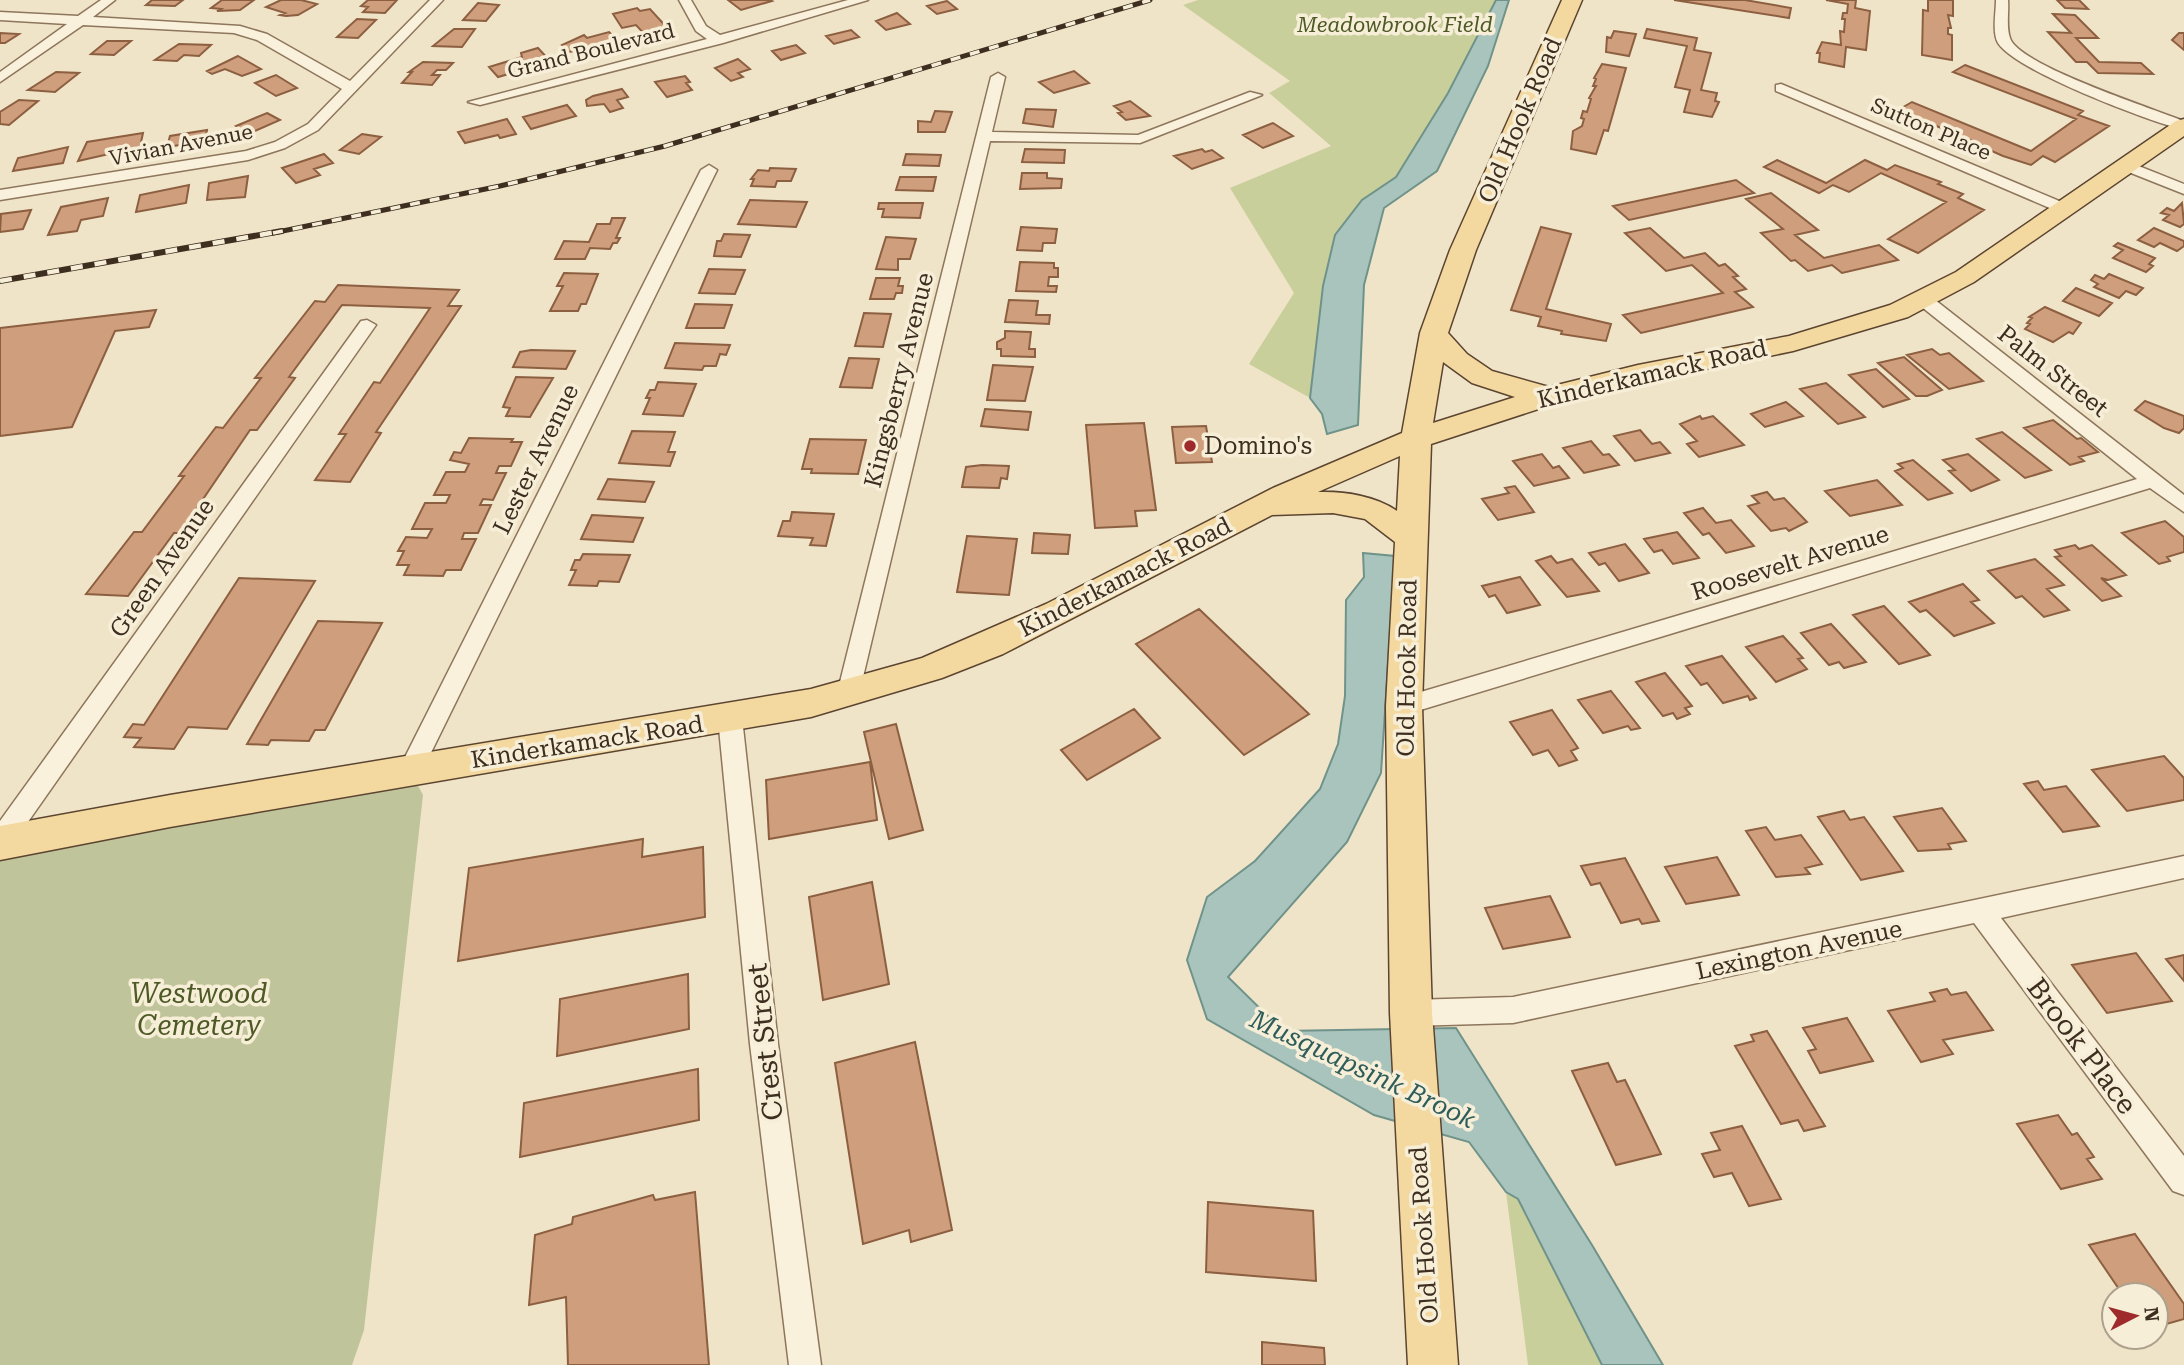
<svg xmlns="http://www.w3.org/2000/svg" width="2184" height="1365" font-family="'Roboto Serif',serif">
  <style>
    .green { fill: #c9cf9b }
    .cemetery { fill: #bfc49a }
    .water { fill: #a9c4bc; stroke: #6f938a; stroke-width: 2 }
    .building { fill: #cf9f7d; stroke: #8d5f41; stroke-width: 2 }
    .lines { fill: none; stroke-linecap: round; stroke-linejoin: round }
    .street-casing { stroke: #8d765c; stroke-width: 3 }
    .primary-casing { stroke: #5b4430; stroke-width: 3 }
    .street { fill: #faf1dc; fill-rule: evenodd }
    .primary { fill: #f3d9a0; fill-rule: evenodd }
    .rail-far1-casing { stroke: #3d2e20; stroke-width: 5 }
    .rail-casing { stroke: #3d2e20; stroke-width: 6 }
    .rail-far1 { stroke: #f7eed8; stroke-width: 3.5; stroke-dasharray: 10; stroke-linecap: butt }
    .rail { stroke: #f7eed8; stroke-width: 4.5; stroke-dasharray: 12; stroke-linecap: butt }
    .poi-dot { fill: #9e2a2b; stroke: #f7eed8; stroke-width: 2.5 }
    .labels { text-anchor: middle; dominant-baseline: central; stroke-width: 7; stroke-linejoin: round; paint-order: stroke }
    .far-park-label { font-size: 21px; font-style: italic; fill: #4d5a26; stroke: #f7eed8 }
    .far-street-label { font-size: 21px; fill: #3d2e20; stroke: #f7eed8 }
    .street-label { font-size: 24px; fill: #3d2e20; stroke: #f7eed8 }
    .poi-label { font-size: 24px; fill: #3d2e20; stroke: #f7eed8; text-anchor: start }
    .water-label { font-size: 26px; font-style: italic; fill: #2f5d5a; stroke: #f7eed8 }
    .near-park-label { font-size: 28px; font-style: italic; fill: #4d5a26; stroke: #f7eed8 }
    .near-street-label { font-size: 28px; fill: #3d2e20; stroke: #f7eed8 }
  </style>
  <rect width="100%" height="100%" fill="#f0e4c8"/>
  <path class="green" d="M1198,0H1496L1448,93L1396,177L1362,200L1335,235L1323,286L1310,398L1249,364L1294,293L1230,188L1331,146L1269,93L1290,81L1183,5Z
    M1506,1192L1518,1199L1602,1365H1528Z"/>
  <path class="cemetery" d="M410,771L423,795L364,1330L352,1365H0V843Z"/>
  <path class="water" d="M1496,0H1509L1488,66L1437,171L1384,208L1364,285L1358,425L1327,434L1322,414L1310,398L1323,286L1335,235L1362,200L1396,177L1448,93Z
    M1363,553L1395,556L1381,773L1347,842L1228,977L1283,1031L1456,1028L1592,1245L1663,1365H1602L1518,1199L1506,1192L1469,1142L1374,1115L1207,1019L1187,960L1207,897L1255,861L1320,789L1338,744L1345,696L1346,600L1364,577Z"/>
  <path class="building" d="M152,0H183L175,6L146,5Z
    M222,0H254L240,10L217,11L221,9L211,8Z
    M281,0H301L317,4L298,15L286,16L280,15L285,13L266,7Z
    M368,0H397L385,13L363,12L368,7L361,6Z
    M728,0H770L772,1L741,10Z
    M1674,0H1745L1791,8L1789,18Z
    M1856,0L1855,8L1870,11L1866,50L1846,47L1844,67L1819,62L1820,53H1817L1822,42L1841,45L1840,31L1844,32L1845,19H1842L1843,13H1847L1848,4L1826,0Z
    M1928,0H1953V16L1948,15L1951,28H1948V34L1952,35V60L1922,55L1923,10L1928,11Z
    M2057,0H2079L2088,9L2065,8Z
    M947,1L957,9L937,14L927,6Z
    M478,3L499,5L486,21L463,20Z
    M637,8L640,11L650,9L671,32L648,38L636,25L622,28L613,14Z
    M897,13L910,24L886,30L876,21Z
    M2053,14L2075,15L2098,38H2076L2099,62L2141,63L2153,74L2098,73L2087,62H2076L2048,32L2071,33Z
    M357,19L376,20L358,38L337,37Z
    M454,29H475L462,47L433,46Z
    M1647,29L1697,38L1694,50L1711,53L1701,90L1717,93L1715,101L1719,102L1712,117L1684,112L1690,90L1675,87L1687,46L1644,38Z
    M851,30L859,37L834,44L826,36Z
    M1614,31L1636,34L1629,56L1606,52L1607,37L1611,38Z
    M609,32L620,43L569,52L562,45L584,35L587,38Z
    M0,33L19,34L5,43H0Z
    M2179,33H2184V50L2172,40Z
    M107,41H131L114,55L91,54Z
    M179,44L211,45L199,56L184,55L177,61L155,60Z
    M796,45L805,53L781,60L772,51Z
    M538,48L551,62L498,77L489,67L522,57L521,53Z
    M238,56L261,69L242,76L225,69L212,74L207,71Z
    M738,59L750,69L738,73L743,77L731,81L715,68Z
    M423,62L453,63L446,70H437L432,75H440L432,85L402,83L412,72H409Z
    M1602,64L1626,68L1608,131L1604,130L1596,154L1571,149L1573,131L1582,126L1584,119L1581,118L1583,111L1587,112L1591,99L1589,98L1596,86H1593L1596,79L1594,78Z
    M1965,65L2083,111L2078,115L2109,126L2055,162L2043,156L2031,165L2003,156L1985,148L1987,147L1898,110L1912,102L2031,151L2076,119L1953,72Z
    M1074,71L1089,83L1054,93L1039,82Z
    M56,72L79,73L55,92L28,90Z
    M276,75L297,88L276,96L255,83Z
    M685,76L690,82L686,83L692,90L667,97L655,82Z
    M622,89L628,97L617,100L623,108L610,112L604,104L587,106L586,100L593,96Z
    M19,100L38,101L9,125L0,124V112Z
    M1130,101L1150,116L1126,120L1118,113L1122,112L1114,106Z
    M567,105L576,116L531,129L523,117Z
    M1026,109L1056,110L1053,127L1023,123Z
    M935,111L952,112L945,132H918V121L931,122Z
    M267,113L280,120L248,134L236,126Z
    M507,119L516,134L500,138L498,135L465,143L458,132Z
    M1273,123L1293,136L1263,148L1243,135Z
    M207,130L205,141L167,147L170,136Z
    M143,133L140,147L78,161L87,142Z
    M362,134L381,137L359,154L340,150Z
    M68,147L63,163L13,171L18,158Z
    M1025,149L1065,150L1064,163L1022,162Z
    M1202,149L1205,152L1212,150L1223,158L1192,169L1174,156Z
    M324,154L333,163L314,169L320,175L296,183L282,168Z
    M906,154L941,155L939,166L903,165Z
    M1777,160L1826,183L1865,160L1887,170L1895,165L1941,182L1938,184L1963,194L1958,198L1984,210L1918,253L1888,239L1946,202L1881,173L1849,192L1833,185L1819,193L1764,167Z
    M770,168L796,169L791,181H777L775,187L751,186L754,179H751L758,170L769,171Z
    M1022,173H1047V178L1062,179L1061,188L1020,189Z
    M248,176L245,197L207,200L209,183Z
    M900,177H936L933,191L896,190Z
    M1736,180L1754,193L1629,220L1613,206Z
    M189,185L186,203L136,212L140,195Z
    M1771,193L1818,230L1795,235L1824,258L1879,245L1898,260L1842,273L1832,265L1808,271L1795,260L1791,261L1761,233L1783,229L1746,199Z
    M108,198L103,216L81,220L77,231L48,235L61,207Z
    M750,200L807,202L796,227L738,224Z
    M879,203H923L920,218L882,217L884,209H878Z
    M2182,203L2184,224L2180,227L2163,220L2169,215L2161,213L2167,208L2174,211Z
    M31,210L23,229L0,232L1,214Z
    M612,218H625L616,238H620L617,243H613L610,249L590,248L585,259H555L564,241L589,242L597,224H610Z
    M1021,227L1057,229L1055,243H1043L1042,251L1017,250Z
    M1541,227L1571,234L1546,309L1611,324L1606,341L1561,334L1562,331L1538,326L1541,317L1511,310Z
    M1650,228L1684,258L1705,253L1719,266L1725,264L1738,276L1733,277L1746,289L1735,292L1753,307L1641,333L1623,315L1723,293L1692,265L1666,271L1625,233Z
    M2154,228L2184,241V246L2177,251L2160,243L2154,247L2138,240Z
    M724,234L750,235L741,257L714,256L717,241H721Z
    M886,237L916,239L910,259H898V270L876,269Z
    M2118,243L2155,258L2149,264L2153,266L2146,272L2113,258L2123,250L2114,246Z
    M1020,262L1054,263V268H1058V277H1049L1048,286H1057L1056,292L1016,291Z
    M709,269L745,270L735,294L699,293Z
    M564,273L598,274L586,304H581L578,311H550L563,286H557Z
    M2109,274L2143,288L2136,295L2126,291L2119,298L2094,287L2098,284L2091,280L2095,275L2104,279Z
    M876,278H900L898,286H903L902,293H896L894,299H870Z
    M338,285L459,290L448,306H461L376,432L381,433L350,482L315,480L346,434H339L374,382L380,383L430,308L342,305L289,377L295,378L257,430H250L180,533H174L128,596L86,594L134,532H142L184,476H179L216,427L223,428L261,378H255L315,301L325,302Z
    M2076,288L2112,303L2099,316L2063,301Z
    M1009,300L1038,301L1036,315H1050L1049,324L1005,322Z
    M695,304L732,305L724,328H686Z
    M2045,307L2081,323L2073,334L2069,332L2053,342L2025,329L2030,324L2027,323L2032,318L2029,317Z
    M156,310L149,327L115,331L72,427L0,436V328Z
    M864,313L891,314L883,347L855,346Z
    M1005,331L1031,332L1029,349H1035V357L1001,356V349H997V342L1005,338Z
    M675,343L730,345L726,355L720,354L716,366H704L702,370L665,368Z
    M1932,349L1940,355L1949,353L1983,381L1949,389L1907,355Z
    M531,350L575,351L566,369L513,367L520,352Z
    M1904,357L1942,390L1927,396H1916L1878,363Z
    M849,358L879,359L872,388L840,387Z
    M993,365L1033,367L1025,401L987,400Z
    M1876,369L1909,399L1883,407L1849,375Z
    M516,377L553,378L530,417L506,416L510,408L503,407Z
    M658,382L696,384L683,416L643,414L650,398H646L650,390H655Z
    M1826,383L1865,417L1838,424L1800,389Z
    M2145,401L2184,416V428L2179,433L2164,428L2135,410Z
    M1786,402L1803,416L1765,427L1751,414Z
    M985,409L1031,412L1028,430L981,426Z
    M1700,416L1702,419L1713,416L1744,445L1699,457L1687,444L1697,441L1680,424Z
    M2053,420L2077,439L2081,438L2098,452L2079,457L2084,461L2070,465L2024,428Z
    M1144,423L1156,510L1135,511L1137,526L1095,528L1086,425Z
    M1206,426L1212,462L1176,463L1172,427Z
    M1640,430L1652,444L1660,442L1670,453L1635,461L1614,436Z
    M632,431L675,432L668,452H675L670,466L619,463Z
    M2002,432L2051,470L2025,478L1977,439Z
    M469,438L513,439L511,442H522L511,466H499L496,473H506L493,500L483,499L480,505H491L478,533H464L462,539H476L461,570H446L443,576L404,575L409,565H397L404,551H398L406,537L427,538L432,529H412L425,503H446L450,495H434L446,472H465L469,464L450,460L454,452L461,453Z
    M810,439L866,440L858,474L811,473L812,469H802Z
    M1591,441L1603,455L1609,454L1619,465L1584,473L1563,448Z
    M1542,454L1553,468L1559,466L1569,478L1534,486L1513,461Z
    M1968,454L1999,480L1971,491L1949,471L1955,470L1943,460Z
    M1913,460L1952,493L1928,500L1895,471L1903,468L1898,464Z
    M982,465L1009,466L1007,479L1001,478L999,488L962,487L966,467Z
    M608,479L654,482L645,502L598,499Z
    M1877,480L1902,505L1850,516L1825,491Z
    M1515,486L1534,512L1498,520L1482,499L1509,493L1505,488Z
    M1767,492L1774,500L1784,498L1807,522L1789,531L1786,528L1771,531L1748,506L1759,503L1752,496Z
    M1703,508L1716,523L1731,520L1754,546L1726,553L1709,533L1703,535L1684,513Z
    M792,512L834,514L826,546L810,545L813,538L778,536L783,521H790Z
    M592,515L643,518L633,542L581,539Z
    M2165,521L2184,537V552L2167,557L2170,561L2159,564L2122,533Z
    M1677,532L1699,558L1673,564L1662,550L1654,552L1644,539Z
    M1034,533L1070,535L1068,554L1032,553Z
    M967,536L1017,539L1009,595L957,592Z
    M1625,544L1649,573L1619,581L1605,563L1599,565L1589,553Z
    M2075,545L2079,549L2092,545L2126,575L2108,580L2101,578L2121,596L2102,601L2055,557L2061,556L2055,550Z
    M583,554L630,555L619,582L599,581L597,586L569,585L576,570H571L575,560H580Z
    M1551,556L1557,563L1572,559L1599,591L1567,597L1536,561Z
    M2035,559L2064,585L2047,589L2069,610L2044,617L2022,596L2016,598L1988,571Z
    M1520,577L1540,605L1507,613L1495,595L1489,597L1482,586Z
    M239,578L315,581L227,729L188,727L174,749L134,747L141,738L124,737L133,724L144,725Z
    M1963,584L1979,600L1971,602L1994,623L1954,636L1926,610L1920,612L1909,602Z
    M1884,606L1930,655L1899,664L1853,615Z
    M1199,609L1309,714L1244,755L1136,644Z
    M318,621L382,623L325,730H315L309,741L271,740L268,745L247,744Z
    M1831,624L1866,662L1844,668L1839,662L1829,665L1801,633Z
    M1783,636L1803,658L1798,659L1807,669L1776,682L1746,647Z
    M1722,656L1756,698L1750,700L1748,696L1723,703L1707,683L1701,685L1686,666Z
    M1665,673L1692,706L1685,708L1690,714L1677,719L1673,713L1663,716L1636,682Z
    M1611,691L1640,728L1631,730L1628,726L1603,733L1578,700Z
    M1134,709L1160,738L1087,780L1061,750Z
    M1552,710L1578,748L1571,751L1577,760L1559,766L1548,750L1533,755L1510,722Z
    M896,724L923,830L889,839L864,732Z
    M2164,756L2184,778V800L2127,811L2092,770Z
    M870,762L877,820L769,839L766,780Z
    M2038,781L2044,790L2066,786L2099,826L2063,832L2024,784Z
    M1942,808L1966,841L1948,844L1951,849L1918,851L1894,817Z
    M1844,811L1850,820L1864,817L1903,871L1861,880L1818,817Z
    M1766,827L1775,840L1801,835L1822,864L1805,868L1810,874L1776,877L1746,831Z
    M643,839L642,857L703,847L705,917L458,961L469,868Z
    M1717,857L1739,895L1686,904L1665,867Z
    M1625,858L1659,921L1642,924L1639,919L1621,923L1600,883L1591,885L1581,866Z
    M872,882L889,984L823,1000L809,897Z
    M1550,896L1570,937L1503,949L1485,908Z
    M2136,953L2172,1001L2107,1013L2072,965Z
    M2184,955V981L2166,959Z
    M688,974L689,1029L557,1056L560,999Z
    M1947,989L1951,995L1966,992L1993,1030L1943,1040L1953,1054L1921,1062L1888,1011L1935,1001L1930,993Z
    M1847,1018L1873,1061L1820,1073L1808,1051L1816,1049L1803,1028Z
    M1767,1031L1825,1126L1804,1131L1798,1120L1781,1124L1735,1046L1754,1041L1751,1035Z
    M915,1042L952,1230L911,1242L909,1230L863,1244L835,1063Z
    M1608,1063L1617,1082L1625,1080L1661,1154L1616,1165L1572,1071Z
    M698,1069L699,1120L520,1157L524,1103Z
    M2058,1115L2072,1135L2077,1133L2094,1157L2087,1159L2102,1179L2061,1189L2017,1124Z
    M1742,1126L1781,1199L1749,1206L1732,1173L1714,1177L1702,1154L1720,1150L1711,1133Z
    M695,1192L709,1365H568L566,1297L529,1305L535,1235L572,1224L573,1217L653,1195L655,1200Z
    M1208,1202L1313,1211L1316,1281L1206,1272Z
    M2135,1234L2184,1304V1319L2156,1327V1295H2123L2089,1245Z
    M1262,1342L1324,1348L1325,1365H1262Z"/>
  <g class="lines">
    <defs>
      <path id="street" d="M101,0H115L93,17L240,26L267,34L350,81L430,0H443L318,130L285,148L248,160L0,200V190L246,151L275,142L308,124L342,89L257,40L234,33L83,25L0,82V72L67,24L0,20V12L78,16Z
        M679,0H691L706,26L720,35L848,0H868L723,43L480,105L468,102L707,39L696,31Z
        M1996,0H2008C2009,11 2006,27 2010,38C2018,65 2154,109 2184,121V130C2148,121 2016,71 1998,43C1992,33 1996,12 1996,0Z
        M998,73L1005,77L992,132L1138,135L1250,92L1262,95L1140,143L990,141L859,694L856,700L848,703L840,700L837,694L991,77Z
        M1781,84L2071,206L2073,209L2065,214L2059,212L1776,91V85Z
        M2126,161L2184,184V194L2121,169V163Z
        M709,165L717,170L422,771L418,778L410,781L402,778L398,771L701,170Z
        M1924,295L1930,296L2184,495V512L2150,488L1404,715L1396,712L1392,706L1396,700L1404,697L2137,479L1918,304L1915,300L1918,296Z
        M367,320L376,325L9,849L0,852V821L361,321Z
        M730,709L738,711L742,718L778,1044L821,1365H789L750,1044L718,718L722,711Z
        M2184,856V878L2001,918L2184,1156V1195L2173,1191L1974,923L1513,1023L1411,1026L1401,1022L1397,1013L1401,1004L1411,1000L1513,997Z"/>
      <path id="primary" d="M1562,0H1582L1476,250L1448,333L1467,354L1492,371L1549,387L1638,365L1789,336L1890,305L1956,272L2176,121L2184,119V136L1974,282L1908,317L1793,351L1638,383L1557,403L1431,444L1422,706L1432,1013L1458,1365H1408L1390,1013L1386,706L1395,542L1365,519L1333,513L1272,515L1003,654L942,678L811,717L170,827L0,860V826L170,795L811,689L922,658L1046,604L1273,488L1402,433L1420,333L1450,250ZM1443,362L1472,383L1515,397L1433,423ZM1400,456L1397,511C1376,496 1344,491 1318,492Z"/>
    </defs>
    <use href="#street" class="street-casing"/>
    <use href="#primary" class="primary-casing"/>
    <use href="#street" class="street"/>
    <use href="#primary" class="primary"/>
    <defs>
      <path id="rail-far1" d="M273,233L500,186L665,146L1150,0"/>
      <path id="rail" d="M0,281L282,231"/>
    </defs>
    <use href="#rail-far1" class="rail-far1-casing"/>
    <use href="#rail" class="rail-casing"/>
    <use href="#rail-far1" class="rail-far1"/>
    <use href="#rail" class="rail"/>
  </g>
  <circle class="poi-dot" cx="1190" cy="446" r="7"/>
  <g class="labels">
    <g class="far-park-label">
      <text x="1395" y="25">Meadowbrook Field</text>
    </g>
    <g class="far-street-label">
      <text transform="translate(591 51) rotate(-14)">Grand Boulevard</text>
      <text transform="translate(1931 129) rotate(23)">Sutton Place</text>
      <text transform="translate(181 145) rotate(-11)">Vivian Avenue</text>
    </g>
    <g class="street-label">
      <text transform="translate(1520 120) rotate(-67)">Old Hook Road</text>
      <text transform="translate(2053 371) rotate(38)">Palm Street</text>
      <text transform="translate(1652 374) rotate(-13)">Kinderkamack Road</text>
      <text transform="translate(899 380) rotate(-76)">Kingsberry Avenue</text>
      <text transform="translate(536 459) rotate(-64)">Lester Avenue</text>
      <text transform="translate(1790 563) rotate(-17)">Roosevelt Avenue</text>
      <text transform="translate(162 568) rotate(-55)">Green Avenue</text>
      <text transform="translate(1125 577) rotate(-27)">Kinderkamack Road</text>
      <text transform="translate(1407 668) rotate(-89)">Old Hook Road</text>
      <text transform="translate(587 742) rotate(-9)">Kinderkamack Road</text>
      <text transform="translate(1799 950) rotate(-12)">Lexington Avenue</text>
      <text transform="translate(1424 1235) rotate(-94)">Old Hook Road</text>
    </g>
    <g class="poi-label">
      <text x="1204" y="446">Domino's</text>
    </g>
    <g class="water-label">
      <text transform="translate(1363 1069) rotate(25)">Musquapsink Brook</text>
    </g>
    <g class="near-park-label">
      <text x="199" y="993">Westwood<tspan x="199" dy="32">Cemetery</tspan></text>
    </g>
    <g class="near-street-label">
      <text transform="translate(765 1042) rotate(-96)">Crest Street</text>
      <text transform="translate(2082 1046) rotate(53)">Brook Place</text>
    </g>
  </g>
  <g transform="translate(2135 1316) rotate(84)"><circle r="33" fill="#f7eed8" stroke="#ada18e" stroke-width="2"/>
  <path d="M0-5L12 26L0 18L-12 26Z" fill="#9e2a2b"/>
  <text y="-10" font-size="19" font-weight="bold" text-anchor="middle" fill="#3d2e20">N</text>
  </g>
</svg>
